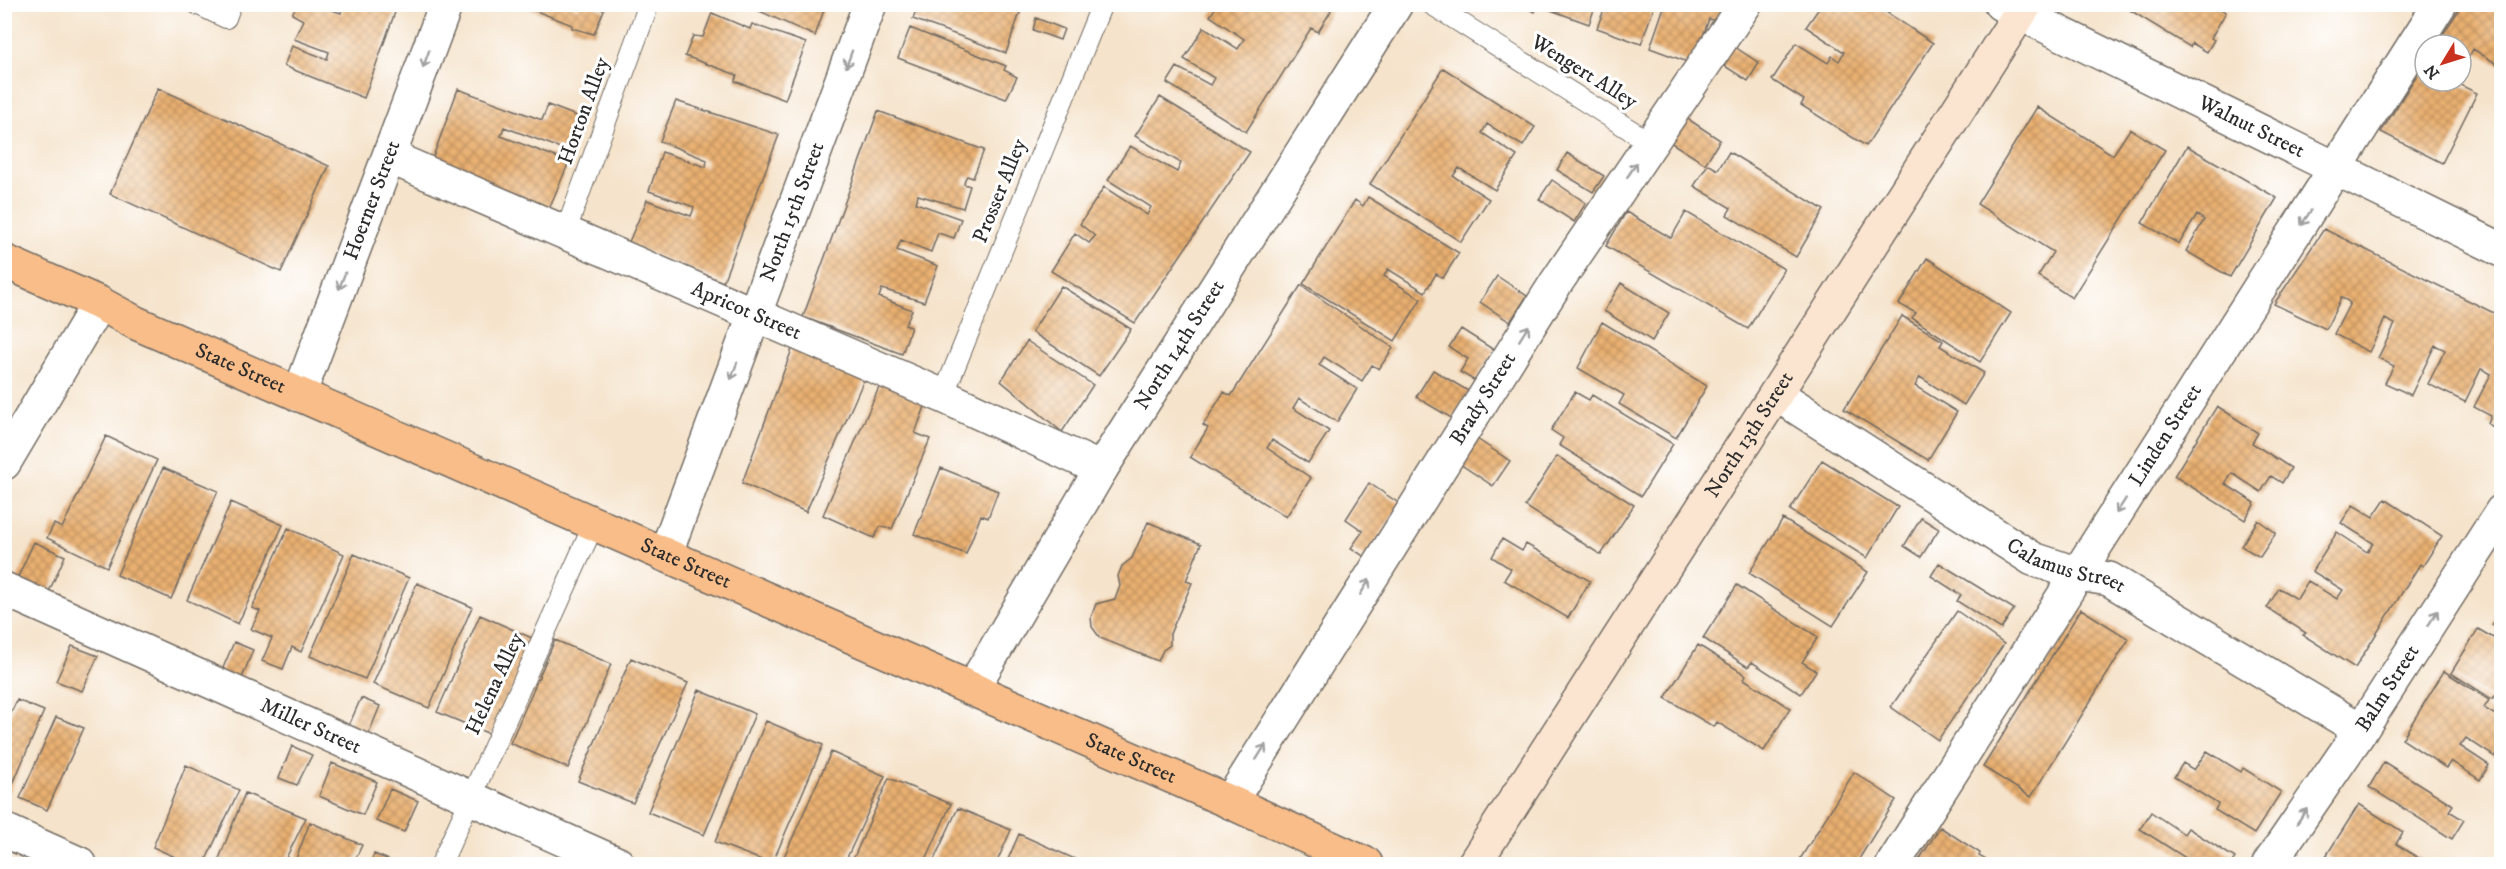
<svg xmlns="http://www.w3.org/2000/svg" width="2506" height="869" font-family="'IM FELL DW Pica',serif">
  <style>
    .building { fill: url(#building-cross-hatch) }
    .lines { fill: none; stroke-linecap: round; stroke-linejoin: round }
    .service-casing { stroke: #726b63; stroke-width: 22 }
    .minor-casing { stroke: #726b63; stroke-width: 36 }
    .secondary-casing { stroke: #726b63; stroke-width: 36 }
    .primary-casing { stroke: #726b63; stroke-width: 36 }
    .service { stroke: #fff; stroke-width: 20 }
    .minor { stroke: #fff; stroke-width: 33 }
    .secondary { stroke: #fce5d0; stroke-width: 33 }
    .primary { stroke: #f8bd89; stroke-width: 33 }
    .oneway { stroke: #a0a0a0 }
    .labels { text-anchor: middle; dominant-baseline: central; stroke-width: 6; stroke-linejoin: round; paint-order: stroke }
    .street-label { font-size: 21px; fill: #2b2b2b; stroke: #fff }
  </style>
  <defs>
    <pattern id="building-cross-hatch" width="8" height="8" patternUnits="userSpaceOnUse" patternTransform="scale(1.5)"><rect width="8" height="8" fill="#e9b071"/><path d="M0 0l8 8M0 8l8-8" fill="none" stroke="#bd8f5d"/></pattern>
  </defs>
  <rect width="100%" height="100%" fill="#fff"/>
  <filter id="ink" filterUnits="userSpaceOnUse"><feTurbulence type="fractalNoise" baseFrequency=".0167" numOctaves="2"/><feDisplacementMap in="SourceGraphic" scale="12" xChannelSelector="R" yChannelSelector="G"/><feConvolveMatrix kernelMatrix="1 2 1 2 8 2 1 2 1" color-interpolation-filters="sRGB"/></filter>
  <filter id="wash" filterUnits="userSpaceOnUse"><feTurbulence type="fractalNoise" baseFrequency=".008" numOctaves="4" result="noise"/><feDisplacementMap in="SourceGraphic" scale="24" xChannelSelector="R" yChannelSelector="G"/><feGaussianBlur stdDeviation="1.35" result="paint"/><feColorMatrix in="noise" values="0 0 0 0 0 0 0 0 0 0 0 0 0 0 0 0 0 1.4 0 .05"/><feComposite in="paint" operator="in"/></filter>
  <g filter="url(#wash)">
    <rect width="100%" height="100%" fill="#f5e3cb"/>
    <g id="blocks">
      <path class="building" d="M343,4H398L364,98L284,66L292,46L327,59L329,52L294,39L303,20L292,14L297,5H317L341,13Z
        M569,4L578,8L579,4H587L604,10L594,34L572,28V25L521,5Z
        M744,4H826L815,36Z
        M918,4H1014L1022,7L1006,53L913,19Z
        M1218,4H1325L1331,11L1318,32L1311,28L1246,132L1167,83L1177,67L1210,85L1214,78L1184,59L1204,27L1238,49L1244,39L1210,16Z
        M1516,4H1537L1535,12Z
        M1546,4H1596L1589,24L1545,8Z
        M1606,4H1655L1641,44L1597,28Z
        M1665,4H1727L1719,22L1709,19L1693,64L1650,48Z
        M1822,4H1856L1864,10L1867,4H1874L1933,43L1866,146L1801,105L1804,100L1772,80L1796,43L1828,63L1832,56L1839,61L1844,52L1806,27Z
        M2120,4H2213L2226,12L2211,38L2214,40L2207,52L2192,43L2190,47Z
        M2462,5H2502V67L2473,49L2469,57L2461,52V45H2450L2440,39Z
        M712,13L750,29L752,24L806,43L785,100L735,81L737,75L685,56L693,36L703,37Z
        M1036,18L1064,29L1060,40L1033,30Z
        M910,28L1006,66L1004,70L1017,77L1006,99L898,58Z
        M1732,45L1759,63L1748,81L1720,63Z
        M2425,62V81H2457L2456,83L2477,93L2442,163L2381,132Z
        M1443,68L1535,127L1523,146L1487,124L1482,133L1517,156L1495,190L1459,168L1453,176L1489,199L1461,242L1370,184Z
        M158,88L329,166L281,272L110,194Z
        M458,89L542,120L548,105L584,119L571,152L504,127L501,136L569,162L548,211L430,165Z
        M1160,97L1250,152L1135,323L1051,271L1075,233L1089,243L1095,236L1080,224L1104,187L1147,215L1151,207L1108,180L1130,146L1177,172L1181,163L1135,136Z
        M676,101L779,135L723,282L628,244L647,200L691,216L693,211L694,207L649,191L662,152L706,167L707,160L660,141Z
        M2037,107L2113,155L2130,129L2165,150L2072,298L2038,276L2053,252L1977,204Z
        M878,111L984,150L973,178L967,176L965,179L964,184L970,186L963,208L918,195L916,203L961,219L954,238L938,233L931,252L901,240L897,250L938,266L924,302L882,289L879,297L912,310L905,325L911,327L902,354L803,317Z
        M1685,117L1720,140L1705,164L1670,142Z
        M2187,146L2277,198L2230,277L2186,251L2204,220L2197,215L2179,244L2142,223Z
        M1729,152L1824,210L1796,257L1727,215L1731,208L1694,186L1708,164L1718,170Z
        M1567,153L1604,176L1593,192L1557,170Z
        M1552,180L1586,203L1574,222L1539,199Z
        M1368,197L1459,253L1443,278L1436,274L1425,292L1388,269L1384,276L1421,299L1395,341L1303,284L1355,200L1363,206Z
        M1626,212L1671,238L1686,212L1784,269L1748,329L1606,246Z
        M2324,229L2502,317V432L2488,424L2491,416L2474,407L2491,374L2486,371L2481,369L2465,402L2428,384L2445,350L2435,345L2411,395L2385,383L2394,366L2378,358L2395,324L2385,319L2369,352L2334,334L2350,303L2346,300L2341,298L2326,329L2274,304Z
        M1927,258L2011,313L1980,362L1912,318L1916,313L1899,304Z
        M1497,276L1527,296L1510,322L1480,302Z
        M1621,283L1669,313L1652,341L1604,311Z
        M1301,285L1393,348L1379,369L1372,365L1362,381L1324,357L1319,365L1357,389L1337,422L1299,398L1293,408L1329,431L1308,463L1272,440L1267,448L1311,478L1286,517L1190,457L1208,428L1203,425L1224,392L1231,396Z
        M1061,286L1131,329L1099,376L1032,332Z
        M1902,316L1943,341L1940,346L1984,373L1964,405L1920,377L1915,386L1957,412L1928,460L1844,409Z
        M1602,322L1707,386L1676,438L1619,404L1624,395L1578,368Z
        M1461,329L1494,350L1475,381L1460,372L1468,359L1449,347Z
        M1027,341L1093,385L1062,432L1001,381Z
        M794,344L866,375L806,512L742,483Z
        M1433,370L1470,392L1453,419L1416,397Z
        M884,376L929,396L915,433L930,439L892,529L880,527L874,538L823,515Z
        M1575,392L1589,400L1592,395L1673,444L1641,496L1559,445L1563,438L1551,430Z
        M2217,406L2258,433L2252,443L2291,468L2282,483L2271,476L2261,492L2232,473L2225,484L2255,503L2245,520L2174,476Z
        M106,436L157,460L107,567L47,538L54,524L62,528Z
        M1477,439L1510,461L1493,486L1460,464Z
        M1557,456L1634,505L1601,555L1525,506Z
        M1822,460L1898,507L1867,558L1790,510Z
        M163,468L218,491L171,599L117,575Z
        M941,468L998,491L988,518L981,515L966,554L914,534Z
        M1369,483L1400,504L1365,557L1351,548L1363,531L1346,519Z
        M2385,499L2442,536L2423,566L2420,564L2355,668L2303,635L2306,633L2267,608L2279,588L2297,599L2308,581L2337,599L2343,590L2312,571L2337,532L2367,552L2373,543L2341,523L2353,505L2373,517Z
        M231,502L283,525L238,624L187,600Z
        M1921,518L1939,529L1921,557L1904,546Z
        M1783,519L1868,572L1833,626L1749,573Z
        M2258,520L2276,533L2260,557L2241,546Z
        M1148,522L1201,544L1186,581L1192,583L1170,634V645L1163,650L1158,661L1100,638L1092,627L1091,617L1096,604L1115,599L1120,586L1118,576L1122,566L1132,558Z
        M288,528L344,554L301,652L292,647L283,669L262,661L272,638L251,629L260,611L252,608Z
        M1502,539L1522,551L1526,544L1590,581L1568,618L1504,580L1511,569L1492,557Z
        M34,542L65,556L47,596L16,581Z
        M354,554L409,578L365,679L310,656Z
        M1939,563L2014,609L2001,629L1957,601L1961,595L1931,576Z
        M417,583L472,607L429,708L373,684Z
        M1737,585L1818,637L1802,662L1816,671L1801,694L1752,662L1748,667L1703,638Z
        M2081,609L2129,639L2031,797L1983,767Z
        M2502,609V631L2492,625Z
        M1957,611L2004,644L1938,740L1891,707Z
        M480,615L534,639L492,735L437,712Z
        M2478,629L2502,643V697L2497,694L2492,699L2451,673Z
        M555,640L611,664L568,768L510,743Z
        M234,642L253,650L240,683L220,675Z
        M1698,645L1746,675L1744,679L1790,708L1764,751L1717,722L1714,727L1665,698Z
        M72,646L98,656L82,691L56,681Z
        M631,658L688,683L633,803L578,781Z
        M2444,671L2489,700L2484,708L2502,719V747L2495,757L2466,738L2460,746L2489,765L2480,780L2451,761L2446,768L2402,739Z
        M699,690L755,714L704,835L648,812Z
        M361,698L380,706L366,740L346,732Z
        M17,700L44,711L9,793L4,791V728Z
        M56,717L84,728L47,810L20,798Z
        M766,721L823,745L772,864L715,842Z
        M292,746L312,755L297,785L279,778Z
        M2207,751L2241,772L2243,768L2281,792L2254,834L2215,810L2218,804L2174,777L2183,763L2194,770Z
        M831,752L885,776L844,864L835,860L833,864H795L783,859Z
        M2384,762L2453,805L2449,811L2464,820L2452,839L2369,787Z
        M332,763L377,782L363,815L319,796Z
        M186,765L239,790L204,864H190L153,847Z
        M1854,772L1896,800L1875,833L1856,864H1797Z
        M889,778L951,804L924,864H851Z
        M390,789L418,801L404,832L376,821Z
        M245,793L306,818L283,864H217Z
        M2359,804L2403,832L2396,844L2428,864H2341L2326,856Z
        M958,808L1011,830L996,864H932Z
        M2151,812L2184,834L2188,828L2235,858L2231,864H2195L2140,829Z
        M310,822L362,845L353,864H294Z
        M1940,827L1980,853L1979,856L1993,864L1917,863Z
        M1019,834L1075,859L1072,864H1006Z
        M374,854L399,864H370Z"/>
    </g>
  </g>
  <g filter="url(#ink)">
    <use href="#blocks" fill-opacity="0" stroke="#726b63" stroke-width="1.5"/>
    <g class="lines">
      <defs>
        <path id="service" d="M197,4L226,18L231,4
          M1431,4L1651,143
          M565,233L649,4
          M943,396L1102,4
          M441,864L594,524"/>
        <g id="minor">
          <path id="s1" d="M2001,4L2502,250"/>
          <path id="s2" d="M390,157L943,396L1101,469"/>
          <path id="s3" d="M1776,394L2033,559L2078,574L2109,579L2361,730"/>
          <path id="s4" d="M299,395L446,4"/>
          <path d="M4,463L99,303"/>
          <path id="s5" d="M665,555L870,4"/>
          <path id="s6" d="M4,589L618,864"/>
          <path id="s7" d="M972,689L1101,469L1396,4"/>
          <path id="s8" d="M1230,802L1556,283L1745,4"/>
          <path d="M4,830L80,864"/>
          <path id="s9" d="M1893,864L2440,4"/>
          <path id="s10" d="M2269,864L2361,730L2502,511"/>
        </g>
        <g id="secondary">
          <path id="s11" d="M1474,864L2026,4"/>
        </g>
        <g id="primary">
          <path id="s12" d="M4,261L99,303L136,323L1230,802L1366,864"/>
        </g>
      </defs>
      <use href="#service" class="service-casing"/>
      <use href="#minor" class="minor-casing"/>
      <use href="#secondary" class="secondary-casing"/>
      <use href="#primary" class="primary-casing"/>
      <use href="#service" class="service"/>
      <use href="#minor" class="minor"/>
      <use href="#secondary" class="secondary"/>
      <use href="#primary" class="primary"/>
    </g>
    <defs><path id="oneway-shaft" d="M-6 0H5M1.5-3L5.5 0L1.5 3" fill="none" stroke-width="1.6" stroke-linecap="round" stroke-linejoin="round" transform="scale(1.5)"/></defs>
    <g class="oneway">
      <use href="#oneway-shaft" transform="translate(426 59) rotate(110)"/>
      <use href="#oneway-shaft" transform="translate(849 59) rotate(110)"/>
      <use href="#oneway-shaft" transform="translate(1632 170) rotate(-56)"/>
      <use href="#oneway-shaft" transform="translate(2306 218) rotate(123)"/>
      <use href="#oneway-shaft" transform="translate(342 281) rotate(111)"/>
      <use href="#oneway-shaft" transform="translate(1524 333) rotate(-58)"/>
      <use href="#oneway-shaft" transform="translate(734 371) rotate(110)"/>
      <use href="#oneway-shaft" transform="translate(2121 506) rotate(123)"/>
      <use href="#oneway-shaft" transform="translate(1365 587) rotate(-58)"/>
      <use href="#oneway-shaft" transform="translate(2433 618) rotate(-57)"/>
      <use href="#oneway-shaft" transform="translate(1261 752) rotate(-58)"/>
      <use href="#oneway-shaft" transform="translate(2302 816) rotate(-56)"/>
    </g>
  </g>
  <g class="labels">
    <g class="street-label">
      <text transform="translate(1584 72) rotate(32)">Wengert Alley</text>
      <text transform="translate(584 111) rotate(-70)">Horton Alley</text>
      <text stroke="none"><textPath href="#s1" startOffset="279">Walnut Street</textPath></text>
      <text transform="translate(1000 191) rotate(-68)">Prosser Alley</text>
      <text stroke="none"><textPath href="#s4" startOffset="208">Hoerner Street</textPath></text>
      <text stroke="none"><textPath href="#s5" startOffset="366">North 15th Street</textPath></text>
      <text stroke="none"><textPath href="#s2" startOffset="388">Apricot Street</textPath></text>
      <text stroke="none"><textPath href="#s7" startOffset="402">North 14th Street</textPath></text>
      <text stroke="none"><textPath href="#s12" startOffset="260">State Street</textPath></text>
      <text stroke="none"><textPath href="#s8" startOffset="476">Brady Street</textPath></text>
      <text stroke="none"><textPath href="#s11" startOffset="510">North 13th Street</textPath></text>
      <text stroke="none"><textPath href="#s9" startOffset="508">Linden Street</textPath></text>
      <text stroke="none"><textPath href="#s12" startOffset="746">State Street</textPath></text>
      <text stroke="none"><textPath href="#s3" startOffset="339">Calamus Street</textPath></text>
      <text transform="translate(495 684) rotate(-65)">Helena Alley</text>
      <text stroke="none"><textPath href="#s10" startOffset="212">Balm Street</textPath></text>
      <text stroke="none"><textPath href="#s6" startOffset="336">Miller Street</textPath></text>
      <text stroke="none"><textPath href="#s12" startOffset="1232">State Street</textPath></text>
    </g>
  </g>
  <rect width="2506" height="869" fill="none" stroke="#fff" stroke-width="24"/>
  <g transform="translate(2443 63) rotate(232)"><circle r="28" fill="#ffffff" stroke="#aaaaaa" stroke-width="1.5"/>
  <path d="M0-4.5L10 22L0 15L-10 22Z" fill="#c8321e"/>
  <text y="-9" font-size="16" font-weight="bold" text-anchor="middle" fill="#2b2b2b">N</text>
  </g>
</svg>
